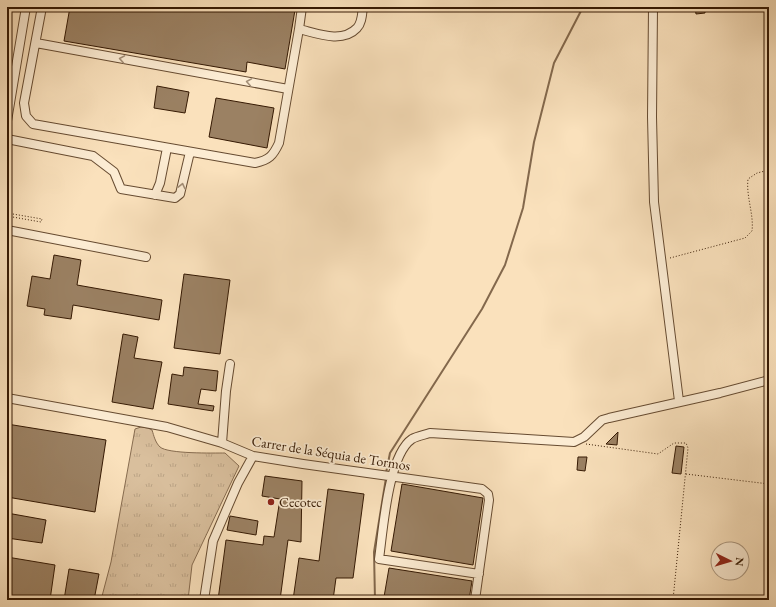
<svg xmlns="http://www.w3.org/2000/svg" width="776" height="607" font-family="'EB Garamond',serif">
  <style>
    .grass { fill: url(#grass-tufts); stroke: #876c50 }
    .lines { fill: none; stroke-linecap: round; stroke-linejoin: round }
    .stream { stroke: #83684c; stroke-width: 2 }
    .building { fill: #9b8163; stroke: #351903 }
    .minor-casing { stroke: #664b31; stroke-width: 10 }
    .path { stroke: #351903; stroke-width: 1; stroke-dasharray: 1 2; stroke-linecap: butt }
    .minor { stroke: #fcecd3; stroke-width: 8 }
    .oneway { stroke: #a28d75 }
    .poi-dot { fill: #8f2418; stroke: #fcecd3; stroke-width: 1.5 }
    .labels { text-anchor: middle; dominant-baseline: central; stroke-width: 3.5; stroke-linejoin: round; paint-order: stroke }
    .street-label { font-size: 14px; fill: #351903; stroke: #fcecd3 }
    .poi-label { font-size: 14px; fill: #351903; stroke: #fcecd3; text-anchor: start }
  </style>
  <defs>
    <pattern id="grass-tufts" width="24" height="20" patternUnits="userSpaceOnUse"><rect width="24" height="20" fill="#d9bf9d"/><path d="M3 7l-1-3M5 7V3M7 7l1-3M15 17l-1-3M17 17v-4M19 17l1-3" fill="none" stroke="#bba486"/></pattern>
  </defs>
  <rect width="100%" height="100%" fill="#fae1bc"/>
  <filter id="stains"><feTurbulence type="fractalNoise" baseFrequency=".005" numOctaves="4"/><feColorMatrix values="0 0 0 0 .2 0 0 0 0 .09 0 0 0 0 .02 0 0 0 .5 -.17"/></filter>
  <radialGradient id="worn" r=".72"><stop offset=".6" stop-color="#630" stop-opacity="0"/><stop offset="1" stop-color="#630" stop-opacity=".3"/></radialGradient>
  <path class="grass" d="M141,427L148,428L152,430C154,436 155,442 160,447C168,454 213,453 225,453L239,466L192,565L188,600H101L111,562L135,429Z"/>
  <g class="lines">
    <path class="stream" d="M386,473L390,453L482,309L505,265L523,208L534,142L554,63L583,7
      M375,600L374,552L386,478"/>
  </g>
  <path class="building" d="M70,7H275L295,10L285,69L247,62L246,72L64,41Z
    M695,7H705V13L696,14Z
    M157,86L189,92L185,113L154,108Z
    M216,98L274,108L267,148L209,137Z
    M54,255L81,260L77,285L162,300L159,320L73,305L71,319L44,315L45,309L27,306L32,276L50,279Z
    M184,274L230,280L220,354L174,348Z
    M123,334L138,337L134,358L162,362L153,409L112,402Z
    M184,367L218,371L216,391L201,389L198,404L214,406L213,411L168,404L172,374L183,376Z
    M7,424L106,440L95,512L7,497Z
    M618,432L617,445L606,444Z
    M676,446L684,447L681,474L672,473Z
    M578,457H587L585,471L577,470Z
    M265,476L302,481L301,542L288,540L280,600H218L226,540L263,545L264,536L274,537L280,499L262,496Z
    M402,484L483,498L473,565L391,551Z
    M328,489L364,494L353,578H336L333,600H293L299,558L319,561Z
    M7,513L46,520L42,543L7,538Z
    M230,516L258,521L256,535L227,530Z
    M7,557L55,565L50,600H7Z
    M389,568L472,581L469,600H402L384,597Z
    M69,569L99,574L94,600H64Z"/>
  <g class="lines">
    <defs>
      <path id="minor" d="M42,7L24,103L26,116L33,124L255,163C269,160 273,156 279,143L299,29C316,33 342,44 357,28C362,23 362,14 363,7
        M653,7L652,117L654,202L679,401
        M299,29L302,7
        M36,43L288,89
        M7,121L26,7
        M7,139L93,156L114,172L121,189L175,198L180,194L190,152
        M155,195L160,183L167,148
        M7,230L146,257
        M7,398L167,427L222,443L253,456L303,464L482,489L488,494L489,500L475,600
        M222,443L226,391L230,364
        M479,574L379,559C383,531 388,455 412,439C417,436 424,435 430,433L574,442L584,437L602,420L609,418L720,393L769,380
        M204,600L213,541L238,483L253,456"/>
    </defs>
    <use href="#minor" class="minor-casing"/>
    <path class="path" d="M7,213L42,219L41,222L7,216
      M670,258L745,238L752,231C754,214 746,197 748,179L757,173L769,170
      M586,444L658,454L674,443H686L688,448L673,600
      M686,474L769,484
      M765,600L769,560"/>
    <use href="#minor" class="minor"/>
  </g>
  <defs><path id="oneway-chevron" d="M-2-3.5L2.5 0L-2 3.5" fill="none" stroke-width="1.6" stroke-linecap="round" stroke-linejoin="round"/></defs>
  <g class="oneway">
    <use href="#oneway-chevron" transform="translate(122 59) rotate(-170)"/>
    <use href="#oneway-chevron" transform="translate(249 82) rotate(-170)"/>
    <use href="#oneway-chevron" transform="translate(182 186) rotate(-77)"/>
  </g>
  <circle class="poi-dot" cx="271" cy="502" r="4"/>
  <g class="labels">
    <g class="street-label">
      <text transform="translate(331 453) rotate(9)">Carrer de la Séquia de Tormos</text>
    </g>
    <g class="poi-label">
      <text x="279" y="502">Cecotec</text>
    </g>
  </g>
  <rect width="776" height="607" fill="none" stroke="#fae1bc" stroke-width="24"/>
  <rect x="8" y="8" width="760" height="591" fill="none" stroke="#351903" stroke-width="2"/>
  <rect x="12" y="12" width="752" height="583" fill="none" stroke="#351903"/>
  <g transform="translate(730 561) rotate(95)"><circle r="19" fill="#fcecd3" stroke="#ac9880"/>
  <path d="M0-3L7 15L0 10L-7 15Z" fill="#8f2418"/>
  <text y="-6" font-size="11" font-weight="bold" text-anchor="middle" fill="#351903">N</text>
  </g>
  <rect width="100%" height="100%" filter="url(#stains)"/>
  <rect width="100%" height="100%" fill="url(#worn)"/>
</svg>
